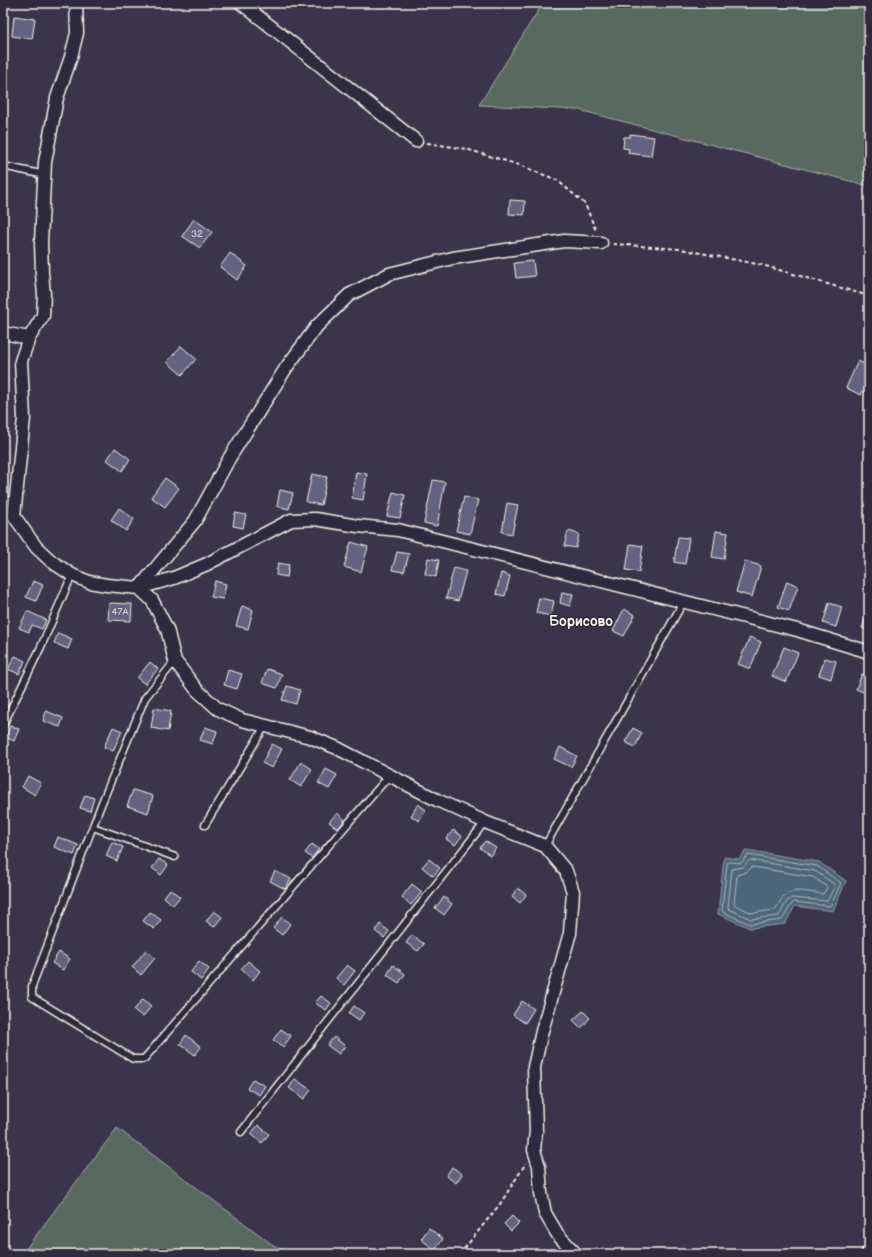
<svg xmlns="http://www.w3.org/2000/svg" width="872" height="1257" font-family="'Balsamiq Sans',sans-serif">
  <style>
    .green { fill: #596960; stroke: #a6ada4 }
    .water { fill: #4e6679; stroke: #909ea5 }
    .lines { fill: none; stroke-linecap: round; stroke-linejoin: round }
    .shore { stroke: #b2b9bc; stroke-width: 1 }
    .building { fill: #646280; stroke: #f4f1e8 }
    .lane-casing { stroke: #f4f1e8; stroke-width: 9 }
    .street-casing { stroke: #f4f1e8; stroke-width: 15 }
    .path { stroke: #f4f1e8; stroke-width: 2; stroke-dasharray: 4 3; stroke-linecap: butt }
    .lane { stroke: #2f2a3d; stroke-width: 6 }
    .street { stroke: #2f2a3d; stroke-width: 12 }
    .labels { text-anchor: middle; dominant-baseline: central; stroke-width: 3; stroke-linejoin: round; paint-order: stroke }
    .number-label { font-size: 10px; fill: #d0cdce }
    .quarter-label { font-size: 14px; font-weight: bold; fill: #f4f1e8; stroke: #2f2a3d }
  </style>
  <rect width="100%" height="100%" fill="#3a354a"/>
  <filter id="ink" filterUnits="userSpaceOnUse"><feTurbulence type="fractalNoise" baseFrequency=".025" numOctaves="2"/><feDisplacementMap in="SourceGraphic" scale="8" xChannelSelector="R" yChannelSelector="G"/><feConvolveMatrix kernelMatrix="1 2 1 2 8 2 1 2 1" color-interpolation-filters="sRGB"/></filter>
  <g filter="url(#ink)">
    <path class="green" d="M543,3H869V186L579,110L479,105Z
      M117,1128L273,1245L291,1254H22Z"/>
    <path class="water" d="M746,850L819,862L846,881L833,911L795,906L785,924L750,928L718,914L724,857L739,859Z"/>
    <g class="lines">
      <path class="shore" d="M748,855L817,866L841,883L831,905L829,906L794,902L791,905L782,920L750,924L723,912L722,910L727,863L729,862L741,863Z
        M750,860L815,871L834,884L835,886L827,901L792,898L787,901L779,916L751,919L729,909L728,907L732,869L743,867Z
        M753,867L813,877L826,886L827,888L823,894C812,893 793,887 784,896C780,900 778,906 775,910L752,913L735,905L734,903L737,875L746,872Z"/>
    </g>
    <path class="building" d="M14,16L35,19L32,39L12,36Z
      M630,134L654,137L651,156L628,153L629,149L623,148L624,137H630Z
      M510,200L525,201L524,215L509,214Z
      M194,219L212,232L200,248L182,236Z
      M230,253L247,266L237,280L220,267Z
      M533,261L535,276L516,278L514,263Z
      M181,346L196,359L182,375L167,362Z
      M858,361L869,366V377L868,380H869V387L866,393L862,391L861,395L846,388Z
      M115,448L130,459L122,471L107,460Z
      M356,472L367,474L363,500L352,498Z
      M312,474L327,477L321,505L306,502Z
      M165,478L179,488L165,507L151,497Z
      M433,480L445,482L437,526L424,523Z
      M280,490L293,493L289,509L277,506Z
      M393,492L405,495L400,518L387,516Z
      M464,497L478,500L470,534L456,531Z
      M507,503L518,505L512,534L502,532Z
      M119,508L134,519L126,531L111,520Z
      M235,513L246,515L243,528L233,526Z
      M568,531L579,534L576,548L564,546Z
      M716,531L728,533L724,559L712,557Z
      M678,537L689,538L685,564L674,562Z
      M351,542L368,547L361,572L344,567Z
      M630,544L643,546L639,572L626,570Z
      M397,552L409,554L404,572L392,570Z
      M428,558L439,560L436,577L425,574Z
      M745,561L761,566L752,597L736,592Z
      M278,563L289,565L287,577L276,575Z
      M454,568L466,571L458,601L446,598Z
      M501,573L510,576L505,596L496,594Z
      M33,581L43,585L36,601L26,597Z
      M215,581L226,584L223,599L211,597Z
      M787,581L798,586L789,611L778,607Z
      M562,592L573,594L570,606L560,603Z
      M539,598L554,601L551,616L536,613Z
      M109,603L132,604L131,621L108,620Z
      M829,603L842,607L836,627L823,623Z
      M242,606L253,610L248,629L236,626Z
      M624,609L635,615L624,636L613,631Z
      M869,609V631L862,628Z
      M27,611L46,620L42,629L32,625L29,632L19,628Z
      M58,633L72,639L68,649L54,643Z
      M750,637L761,642L750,669L738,664Z
      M784,647L798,653L786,682L772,676Z
      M15,656L25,661L19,674L8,669Z
      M825,658L836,661L831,679L819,675Z
      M150,662L158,669L145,684L137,678Z
      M267,669L282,674L277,688L262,683Z
      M228,670L242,674L237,689L224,685Z
      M862,674L869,677V685L866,693L856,689Z
      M287,686L300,690L296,704L282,700Z
      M154,708L171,711L168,731L151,728Z
      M46,711L63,718L60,727L43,721Z
      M10,726L19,729L14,741L6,737Z
      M113,727L122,731L113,751L104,747Z
      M205,727L217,731L213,744L200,740Z
      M633,728L642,733L635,747L625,742Z
      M272,744L282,749L272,768L262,763Z
      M560,747L577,756L571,767L554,759Z
      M301,762L312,769L301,787L290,780Z
      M326,769L337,775L329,789L318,783Z
      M28,776L41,783L35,795L22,787Z
      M133,790L153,796L148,813L127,806Z
      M85,795L94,798L90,811L80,808Z
      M418,804L426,810L419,821L411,816Z
      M337,813L345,820L338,829L329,822Z
      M453,830L462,836L455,845L446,839Z
      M58,837L78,845L74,855L54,847Z
      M485,841L496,848L491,856L480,848Z
      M112,842L123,847L117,861L106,856Z
      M312,844L319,849L312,858L305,853Z
      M159,859L168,865L161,875L152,868Z
      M429,859L440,868L433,876L422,867Z
      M275,871L291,879L285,889L270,881Z
      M412,884L422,892L411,905L402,897Z
      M518,888L526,895L520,903L512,896Z
      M170,889L180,897L173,905L164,897Z
      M444,897L452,904L444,915L435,908Z
      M214,911L222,917L214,927L206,921Z
      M150,912L161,920L154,929L143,921Z
      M282,917L290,924L282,935L273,928Z
      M380,924L389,931L384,938L375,931Z
      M412,935L424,944L418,951L406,943Z
      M146,950L155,958L141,975L132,967Z
      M59,952L70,959L63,970L52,963Z
      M199,961L209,969L201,980L191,972Z
      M248,961L260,971L253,980L241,969Z
      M347,965L355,971L344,985L336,978Z
      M393,965L405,974L399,983L387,975Z
      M321,996L331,1003L326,1010L315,1003Z
      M143,999L151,1006L143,1017L134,1010Z
      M522,1001L534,1009L525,1023L513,1015Z
      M354,1006L364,1013L359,1020L349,1013Z
      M583,1011L590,1018L581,1028L573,1020Z
      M281,1029L291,1036L283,1047L273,1040Z
      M186,1035L201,1047L195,1055L180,1044Z
      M334,1037L345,1046L339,1054L327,1045Z
      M253,1079L265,1086L259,1095L247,1088Z
      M295,1079L311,1090L304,1099L289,1088Z
      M258,1125L269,1134L262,1143L251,1134Z
      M452,1167L462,1174L456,1183L446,1176Z
      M512,1216L519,1223L511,1231L504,1224Z
      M429,1228L443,1239L435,1250L421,1239Z"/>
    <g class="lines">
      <defs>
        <path id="lane" d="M3,166L45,175
          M175,661L145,698L101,805L32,986V997L133,1059H144L389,776
          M3,725L40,649L72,575
          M205,825L265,726
          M93,827L175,857
          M545,846L684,601
          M241,1132L485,822"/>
        <path id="street" d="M76,3L77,33L71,57L57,98L45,162L41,242L42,273L44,294L43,316L29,338L21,361L24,418L14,516L36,547L51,561L72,575L89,582L107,585L139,588L174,578L207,564L291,520L315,519L358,526L398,530L797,630L869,652
          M241,3L416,141
          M3,333L29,338
          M576,1254L558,1235L545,1213L541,1193L539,1166L534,1150L536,1131L534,1067L542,1031L570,933L573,892L566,871L545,846L485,822L437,800L337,748L310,737L242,720L218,709L197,690L175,661L167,629L152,600L139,588L195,521L230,457L286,368L317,326L349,295L389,274L453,258L564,241L601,243"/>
      </defs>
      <use href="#lane" class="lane-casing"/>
      <use href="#street" class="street-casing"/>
      <path class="path" d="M427,143L466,149L519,165L557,180L585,204L596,231
        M613,244L680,249L762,265L869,296
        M460,1254L500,1204L526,1163
        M855,1254L869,1245"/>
      <use href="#lane" class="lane"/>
      <use href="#street" class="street"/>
    </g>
  </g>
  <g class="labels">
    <g class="number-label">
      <text x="197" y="234">32</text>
      <text x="120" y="612">47А</text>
    </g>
    <g class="quarter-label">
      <text x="581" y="621">Борисово</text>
    </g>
  </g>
  <rect width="872" height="1257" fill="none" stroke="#2f2a3d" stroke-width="16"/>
  <rect x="8" y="8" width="856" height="1241" fill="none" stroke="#f4f1e8" stroke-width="1.5" filter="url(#ink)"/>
</svg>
